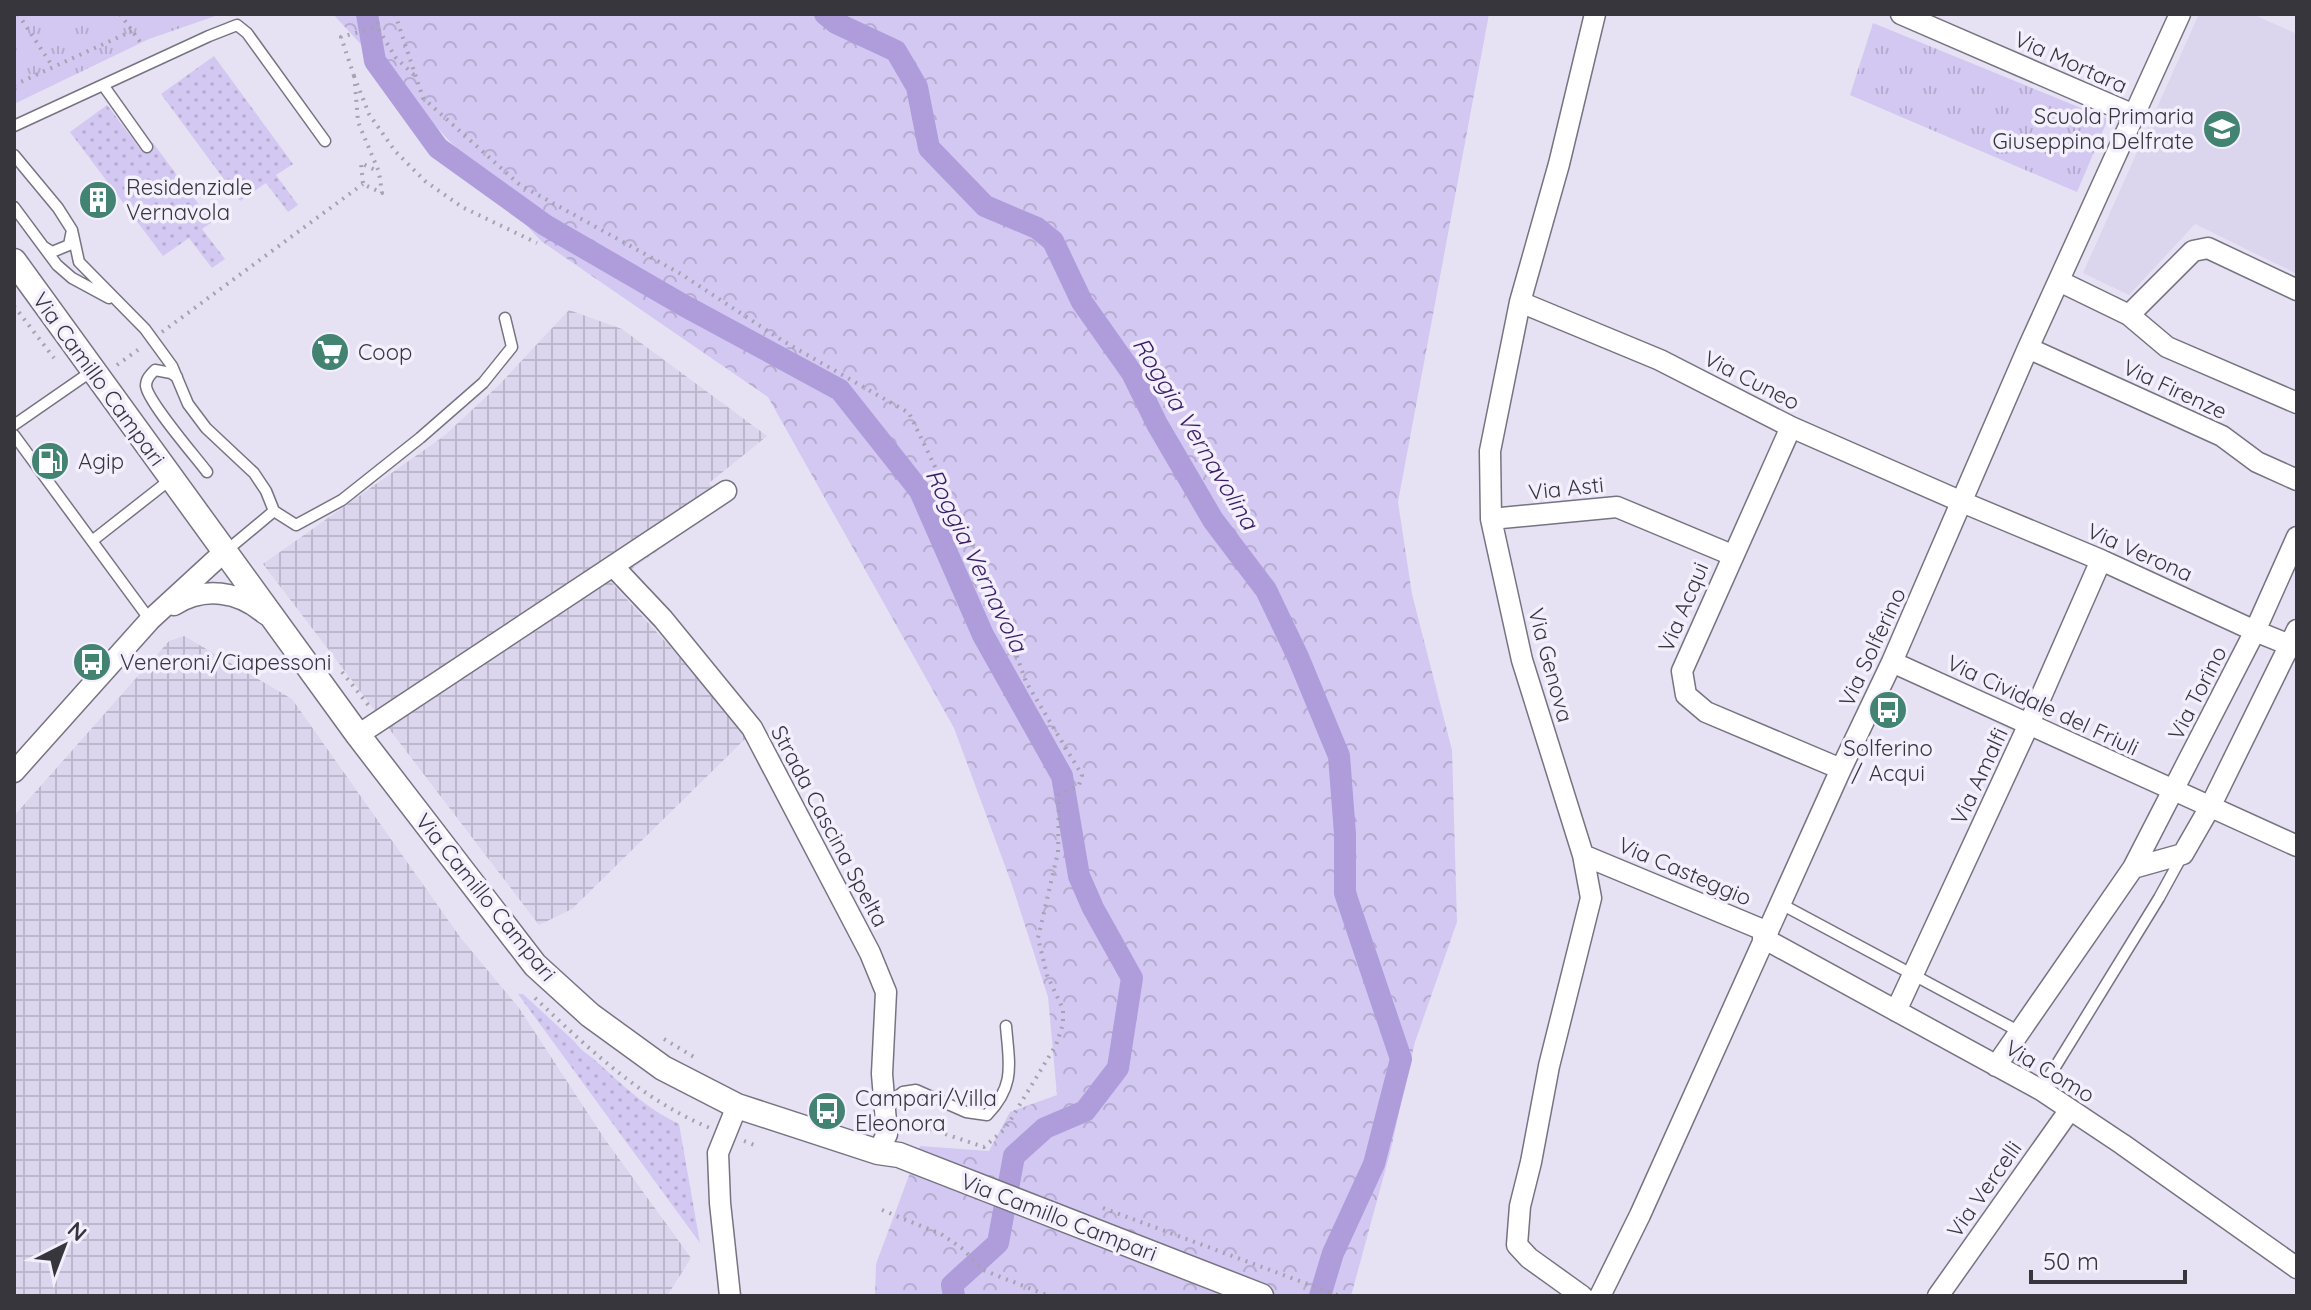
<svg xmlns="http://www.w3.org/2000/svg" width="2311" height="1310" font-family="Quicksand,sans-serif">
  <style>
    .built { fill: #dbd5ed }
    .industrial { fill: url(#industrial-grid) }
    .forest { fill: url(#forest-crowns) }
    .park { fill: url(#park-tufts) }
    .garden { fill: url(#garden-dots) }
    .lines { fill: none; stroke-linecap: round; stroke-linejoin: round }
    .canal { stroke: #ae9dda; stroke-width: 22 }
    .service-casing { stroke: #777382; stroke-width: 13 }
    .minor-casing { stroke: #777382; stroke-width: 23 }
    .tertiary-casing { stroke: #777382; stroke-width: 27 }
    .path { stroke: #a6a2b0; stroke-width: 4; stroke-dasharray: 2 6; stroke-linecap: butt }
    .service { stroke: #fff; stroke-width: 10 }
    .minor { stroke: #fff; stroke-width: 20 }
    .tertiary { stroke: #fff; stroke-width: 24 }
    .labels { text-anchor: middle; dominant-baseline: central; stroke-width: 7; stroke-linejoin: round; paint-order: stroke }
    .street-label { font-size: 22px; fill: #38363d; stroke: #f3effd }
    .poi-label { font-size: 22px; fill: #38363d; stroke: #f3effd; text-anchor: start }
    .water-label { font-size: 24px; font-style: italic; fill: #3a1e65; stroke: #f3effd }
  </style>
  <defs>
    <pattern id="industrial-grid" width="8" height="8" patternUnits="userSpaceOnUse" patternTransform="scale(2)"><rect width="8" height="8" fill="#dbd5ed"/><path d="M0 4h8M4 0v8" fill="none" stroke="#bdb7cc"/></pattern>
    <pattern id="forest-crowns" width="20" height="18" patternUnits="userSpaceOnUse" patternTransform="scale(2)"><rect width="20" height="18" fill="#d3c8f1"/><path d="M2 6a3 3 0 1 1 6 0M12 15a3 3 0 1 1 6 0" fill="none" stroke="#b6acd0"/></pattern>
    <pattern id="park-tufts" width="24" height="20" patternUnits="userSpaceOnUse" patternTransform="scale(2)"><rect width="24" height="20" fill="#d3c8f1"/><path d="M3 7l-1-3M5 7V3M7 7l1-3M15 17l-1-3M17 17v-4M19 17l1-3" fill="none" stroke="#b6acd0"/></pattern>
    <pattern id="garden-dots" width="8" height="8" patternUnits="userSpaceOnUse" patternTransform="scale(2)"><rect width="8" height="8" fill="#d3c8f1"/><path d="M2 2h.1M6 6h.1" fill="none" stroke="#b6acd0" stroke-width="1.8" stroke-linecap="round"/></pattern>
  </defs>
  <rect width="100%" height="100%" fill="#e6e2f3"/>
  <path class="built" d="M2199,14H2252L2297,34V274L2195,224L2129,295L2083,273Z"/>
  <path class="industrial" d="M569,310L622,329L767,436L709,483L725,503L612,583L741,725L746,738L572,909L539,925L263,564L444,436L499,385Z
    M184,636L292,699L460,937L519,1008L604,1138L691,1258L667,1296H14V816L169,641Z"/>
  <path class="forest" d="M333,14H1489L1398,502L1412,594L1452,750L1457,922L1415,1042L1390,1153L1351,1296H875L876,1264L920,1146L989,1151L1010,1112L1057,1095L1048,997L1011,882L954,728L768,397L541,241Z"/>
  <path class="park" d="M14,14H221L149,39L14,104Z
    M1873,23L2108,119L2077,192L1850,95Z"/>
  <path class="garden" d="M214,56L293,164L276,175L298,205L288,212L266,183L240,201L161,94Z
    M107,105L141,150L153,143L212,222L202,229L225,259L212,268L189,238L163,256L70,132Z
    M518,994H523L575,1042C581,1051 590,1055 598,1063C624,1086 647,1109 679,1124L700,1243Z"/>
  <g class="lines">
    <path class="canal" d="M367,14L375,61L438,148L545,225L683,305L840,390L920,491L983,635L1062,776L1079,876L1093,908L1132,978L1118,1068L1085,1111L1045,1128L1014,1156L998,1243L952,1285L954,1296
      M825,14L836,23L896,51L917,87L929,148L985,206L1037,228L1053,241L1082,302L1132,373L1157,424L1213,520L1266,590L1298,657L1339,756L1345,834V893L1401,1059L1374,1164L1333,1253L1320,1296"/>
    <defs>
      <path id="service" d="M103,85L147,147
        M14,126L209,36L237,25L247,33L325,141
        M14,155L58,208L72,230L69,245L52,252L44,247
        M14,207L57,265L72,278L109,298
        M72,230L79,262L145,329L172,366L188,404L206,428L254,473L266,491L274,511L296,525L342,500L420,438L483,383L512,347L505,318
        M177,377L171,373L155,370C150,375 146,379 146,386C148,402 195,456 207,472
        M14,425L92,371
        M14,435L150,620
        M92,541L171,479
        M226,551L274,511
        M1781,904L2020,1032
        M2041,1090L2159,898L2182,856
        M885,1106L903,1092L916,1090L966,1112L987,1115C1016,1085 1009,1064 1006,1026"/>
      <path id="minor" d="M1901,14L2134,115
        M2059,281L2129,315L2167,347L2297,403
        M1520,302L1660,360L1791,427L1962,502L2101,560L2255,631L2297,648
        M2129,315L2193,251L2208,248L2297,290
        M2028,348L2222,436L2257,462L2297,480
        M1791,427L1682,671L1686,695L1706,712L1841,769
        M1491,519L1617,507L1732,555
        M613,566L663,619L752,728L870,953L886,992L882,1074L887,1134L878,1152
        M174,605C204,586 239,591 265,614
        M1892,662L2297,846
        M358,735L726,491
        M14,772L150,620L224,552
        M1583,855L1768,932
        M2133,868L2183,854L2210,807L2297,630
        M1763,938L2041,1090L2122,1144L2297,1268
        M1896,1011L2029,724L2101,560
        M1996,1066L2133,868L2255,631L2297,537
        M730,1296L720,1203L718,1153L737,1106
        M1582,1296L1529,1258L1517,1245L1520,1206L1531,1162L1549,1066L1591,898L1583,855L1522,660L1491,519L1490,451L1520,302L1559,164L1595,14
        M1600,1296L1640,1215L1841,769L1892,662L2028,348L2180,14
        M1938,1296L2069,1111"/>
      <path id="tertiary" d="M14,261L358,735L535,965L590,1015L663,1068L737,1106L878,1152L899,1155L1261,1296"/>
    </defs>
    <use href="#service" class="service-casing"/>
    <use href="#minor" class="minor-casing"/>
    <use href="#tertiary" class="tertiary-casing"/>
    <path class="path" d="M18,14L53,67
      M120,14L141,43
      M378,14L377,27L396,58L414,75
      M395,14L423,98L520,185L681,274L783,341L909,413L989,578L1026,682L1082,775L1079,785L1059,795L1058,852L1038,938L1047,975L1063,1009V1024L1056,1045L1005,1129L984,1147L912,1123L907,1126
      M354,76L369,114L395,151L425,181L462,207L537,243
      M354,76L341,37L377,27
      M355,84L358,122L379,172L382,193L363,184
      M14,85L132,31
      M363,183L361,163L377,171
      M14,306L54,358
      M162,332L363,184
      M117,365L142,347
      M342,672L369,706
      M535,998C588,1048 642,1100 710,1128
      M664,1039L694,1057
      M744,1141L757,1146
      M1103,1208L1340,1296
      M882,1210L941,1234L963,1249L983,1270L1049,1296"/>
    <use href="#service" class="service"/>
    <use href="#minor" class="minor"/>
    <use href="#tertiary" class="tertiary"/>
  </g>
  <defs>
    <symbol id="school-disc" viewBox="-11 -11 22 22"><circle r="9.5" fill="#428371" stroke="#f3effd"/><path d="M0-5L7-2L0 1L-7-2ZM-4 1L0 2.5L4 1V4Q0 6-4 4Z" fill="#fff"/></symbol>
    <symbol id="building-disc" viewBox="-11 -11 22 22"><circle r="9.5" fill="#428371" stroke="#f3effd"/><path d="M-4-6H4V6H1V3H-1V6H-4ZM-2.5-4.3h1.7v1.8h-1.7ZM.8-4.3h1.7v1.8H.8ZM-2.5-1h1.7V.8h-1.7ZM.8-1h1.7V.8H.8Z" fill="#fff"/></symbol>
    <symbol id="supermarket-disc" viewBox="-11 -11 22 22"><circle r="9.5" fill="#428371" stroke="#f3effd"/><path d="M-6-5.5h2.5l.6 2H6L4.5 2H-2.5L-4.4-4H-6ZM-1.5 3.2a1.3 1.3 0 1 0 .1 0ZM3 3.2a1.3 1.3 0 1 0 .1 0Z" fill="#fff"/></symbol>
    <symbol id="fuel-disc" viewBox="-11 -11 22 22"><circle r="9.5" fill="#428371" stroke="#f3effd"/><path d="M-5.5-6h7V0h2V4h1.3V-2.5L3-4.5l.8-.8L6-3V5H2.5V1h-1V6h-7ZM-4.2-4.7v3.2H.2V-4.7Z" fill="#fff"/></symbol>
    <symbol id="bus-disc" viewBox="-11 -11 22 22"><circle r="9.5" fill="#428371" stroke="#f3effd"/><path d="M-5-6H5V4H4V6H2V4H-2V6H-4V4H-5ZM-3.5-4V0h7V-4ZM-3.5 1.2v1.5H-2V1.2ZM2 1.2v1.5H3.5V1.2Z" fill="#fff"/></symbol>
  </defs>
  <g fill-rule="evenodd">
    <use href="#school-disc" x="2200" y="107" width="44" height="44"/>
    <use href="#building-disc" x="76" y="178" width="44" height="44"/>
    <use href="#supermarket-disc" x="308" y="330" width="44" height="44"/>
    <use href="#fuel-disc" x="28" y="439" width="44" height="44"/>
    <use href="#bus-disc" x="70" y="640" width="44" height="44"/>
    <use href="#bus-disc" x="1866" y="688" width="44" height="44"/>
    <use href="#bus-disc" x="805" y="1089" width="44" height="44"/>
  </g>
  <g class="labels">
    <g class="street-label">
      <text transform="translate(2071 62) rotate(24)">Via Mortara</text>
      <text transform="translate(99 379) rotate(54)">Via Camillo Campari</text>
      <text transform="translate(1752 380) rotate(27)">Via Cuneo</text>
      <text transform="translate(2175 389) rotate(25)">Via Firenze</text>
      <text transform="translate(1566 488) rotate(-6)">Via Asti</text>
      <text transform="translate(2140 552) rotate(24)">Via Verona</text>
      <text transform="translate(1683 607) rotate(-67)">Via Acqui</text>
      <text transform="translate(1872 647) rotate(-65)">Via Solferino</text>
      <text transform="translate(1551 665) rotate(75)">Via Genova</text>
      <text transform="translate(2197 693) rotate(-63)">Via Torino</text>
      <text transform="translate(2043 705) rotate(25)">Via Cividale del Friuli</text>
      <text transform="translate(1979 776) rotate(-65)">Via Amalfi</text>
      <text transform="translate(830 826) rotate(62)">Strada Cascina Spelta</text>
      <text transform="translate(1685 871) rotate(23)">Via Casteggio</text>
      <text transform="translate(486 897) rotate(51)">Via Camillo Campari</text>
      <text transform="translate(2050 1071) rotate(31)">Via Como</text>
      <text transform="translate(1984 1189) rotate(-55)">Via Vercelli</text>
      <text transform="translate(1059 1217) rotate(21)">Via Camillo Campari</text>
    </g>
    <g class="poi-label">
      <text x="2194" y="116" text-anchor="end">Scuola Primaria<tspan x="2194" dy="25">Giuseppina Delfrate</tspan></text>
      <text x="126" y="187">Residenziale<tspan x="126" dy="25">Vernavola</tspan></text>
      <text x="358" y="352">Coop</text>
      <text x="78" y="461">Agip</text>
      <text x="120" y="662">Veneroni/Ciapessoni</text>
      <text x="1888" y="748" text-anchor="middle">Solferino<tspan x="1888" dy="25">/ Acqui</tspan></text>
      <text x="855" y="1098">Campari/Villa<tspan x="855" dy="25">Eleonora</tspan></text>
    </g>
    <g class="water-label">
      <text transform="translate(1196 433) rotate(59)">Roggia Vernavolina</text>
      <text transform="translate(977 560) rotate(64)">Roggia Vernavola</text>
    </g>
  </g>
  <rect width="2311" height="1310" fill="none" stroke="#38363d" stroke-width="32"/>
  <g transform="translate(64 1246) rotate(42)" stroke="#f3effd" stroke-width="6" paint-order="stroke">
  <path d="M0-6L14 30L0 20L-14 30Z" fill="#38363d"/>
  <text y="-12" font-size="22" font-weight="bold" text-anchor="middle" fill="#38363d">N</text>
  </g>
  <path d="M2031 1270v12h154v-12" fill="none" stroke="#38363d" stroke-width="4"/>
  <text x="2043" y="1270" font-size="24" fill="#38363d" stroke="#f3effd" stroke-width="6" paint-order="stroke">50 m</text>
</svg>
